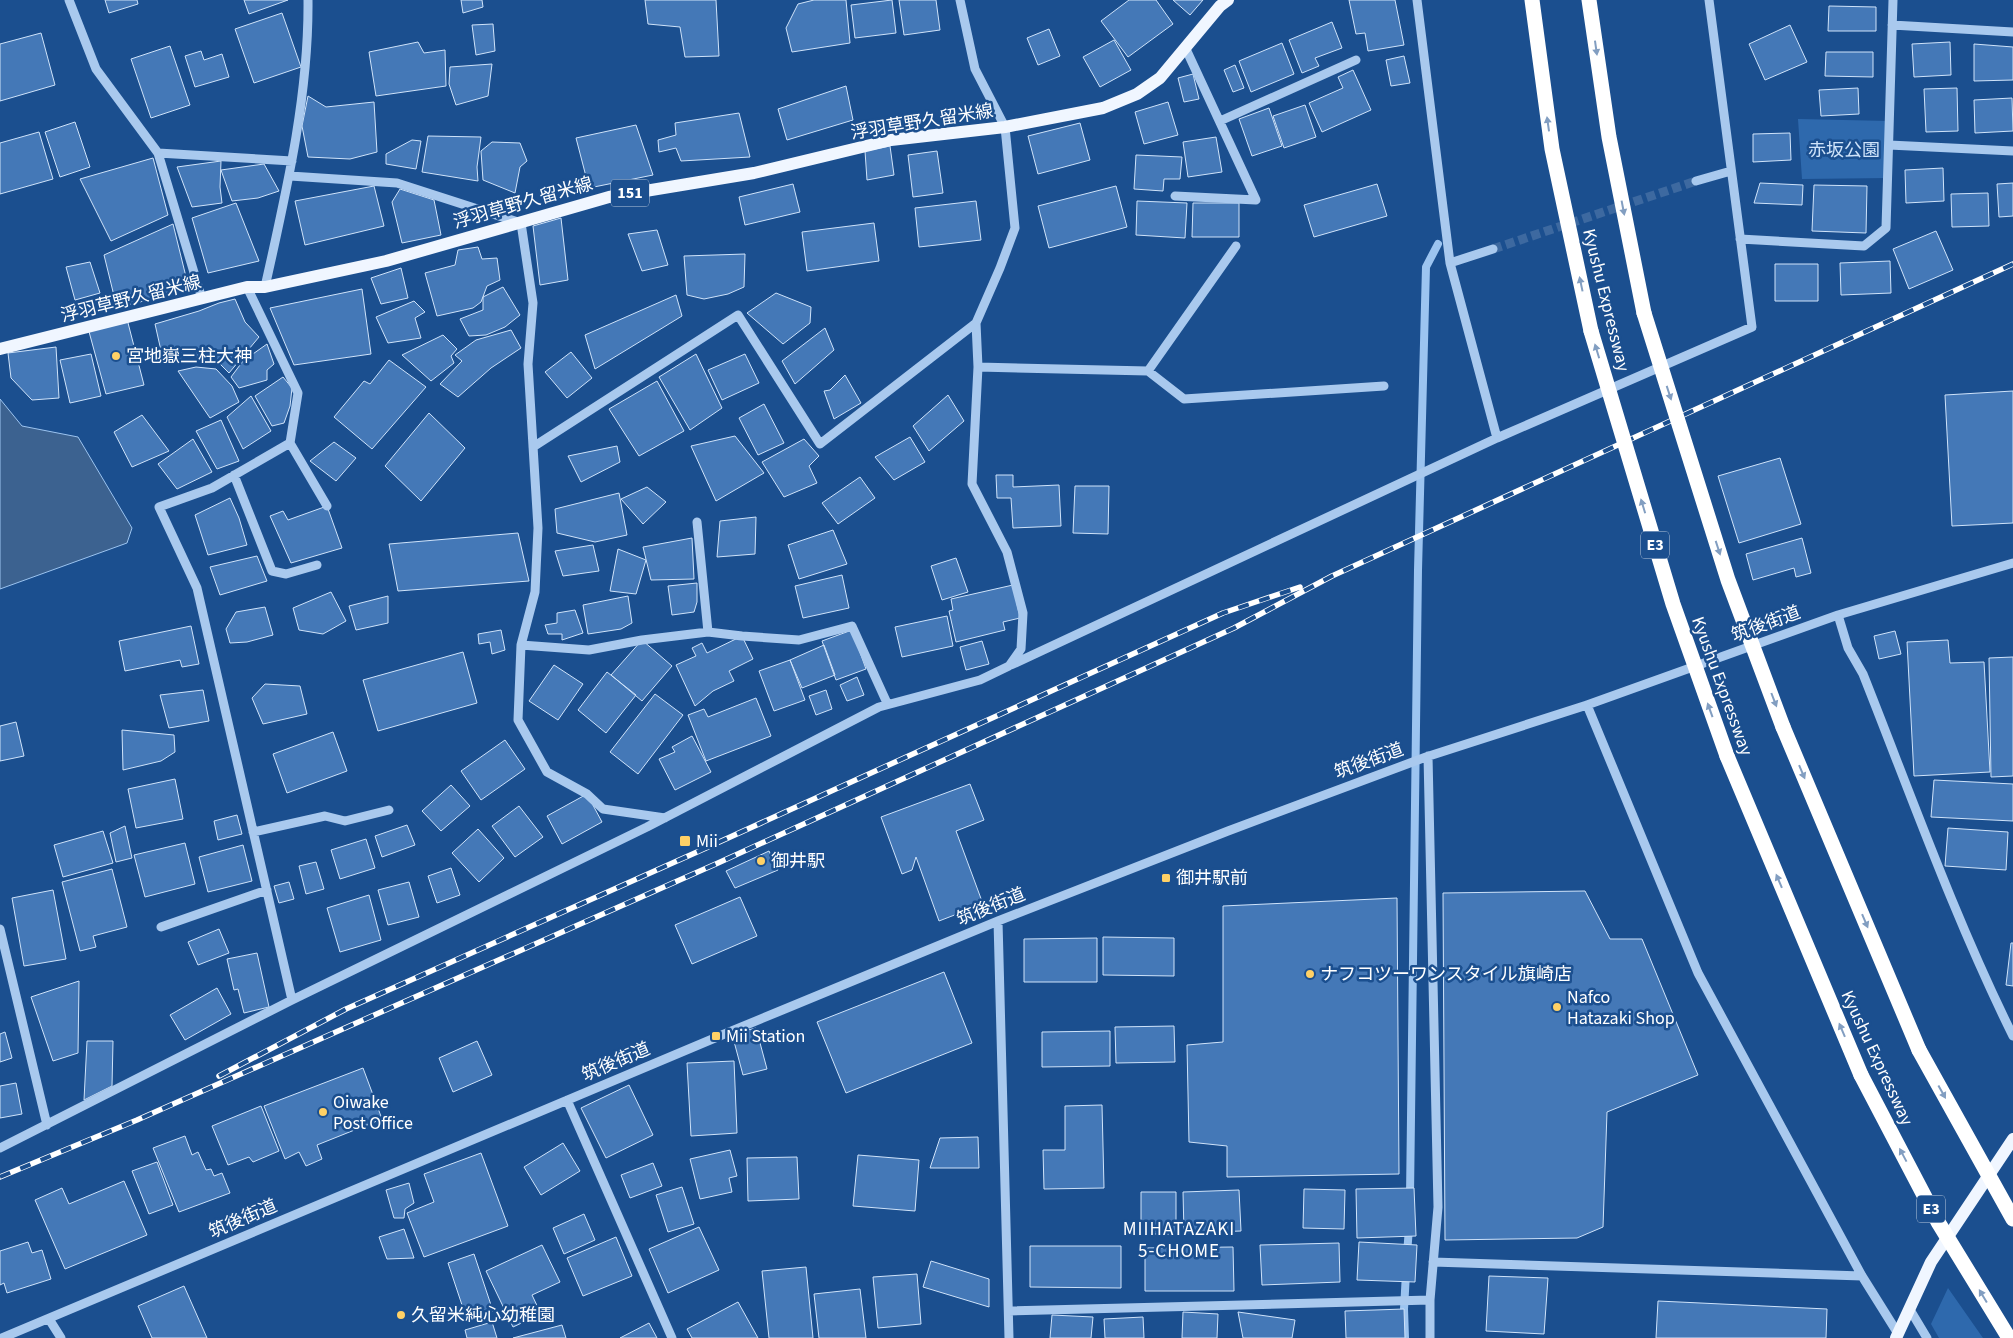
<svg xmlns="http://www.w3.org/2000/svg" width="2013" height="1338" font-family="'Source Sans 3','Noto Sans JP',sans-serif">
  <style>
    .green { fill: #2e69ad }
    .water { fill: #3c6290; stroke: #9cc4f0 }
    .lines { fill: none; stroke-linecap: round; stroke-linejoin: round }
    .stream { stroke: #9cc4f0; stroke-width: 8 }
    .building { fill: #4478b7; stroke: #cfe3fa }
    .minor-tunnel { stroke: #3d69a0; stroke-width: 9; stroke-dasharray: 9 4.5; stroke-linecap: butt }
    .minor { stroke: #a9c9ee; stroke-width: 9 }
    .major { stroke: #f0f6ff; stroke-width: 12 }
    .highway { stroke: #fff; stroke-width: 15 }
    .rail-casing { stroke: #fff; stroke-width: 5.5 }
    .rail { stroke: #1b4f8f; stroke-width: 4; stroke-dasharray: 11; stroke-linecap: butt }
    .highway-bridge { stroke: #fff; stroke-width: 15 }
    .oneway { fill: #829ec1 }
    .poi-dot { fill: #ffd166; stroke: #1b4f8f; stroke-width: 2 }
    .labels { text-anchor: middle; dominant-baseline: central; stroke-width: 5; stroke-linejoin: round; paint-order: stroke }
    .shield { fill: #1b4f8f; stroke: #bbcadd; stroke-width: 1 }
    .shield-label { font-size: 16px; font-weight: bold; fill: #fff }
    .street-label { font-size: 18px; fill: #fff; stroke: #1b4f8f }
    .park-label { font-size: 18px; fill: #cfe3fa; stroke: #1b4f8f }
    .poi-label { font-size: 18px; fill: #fff; stroke: #1b4f8f; text-anchor: start }
    .neighbourhood-label { font-size: 19px; letter-spacing: 1px; fill: #fff; stroke: #1b4f8f }
  </style>
  <rect width="100%" height="100%" fill="#1b4f8f"/>
  <path class="green" d="M1798,119L1889,121L1888,178L1802,179Z
    M1948,1288L1983,1338H1939L1931,1324Z"/>
  <path class="water" d="M0,399L22,426L78,437L132,528L127,543L0,589Z"/>
  <g class="lines">
    <path class="stream" d="M1410,1196L1418,570L1426,267L1438,244
      M1407,1254L1409,1228
      M1405,1338L1404,1309L1406,1273"/>
  </g>
  <path class="building" d="M105,0H137L138,4L109,13Z
    M244,0H288L249,14Z
    M461,0H482L483,7L463,13Z
    M645,0H716L719,56L685,57L680,27L648,24Z
    M814,0H846L850,43L792,52L786,28L798,4Z
    M892,0L896,33L855,38L851,5Z
    M899,0H936L940,30L904,35Z
    M1129,0H1156L1173,24L1128,57L1101,21Z
    M1173,0H1203L1190,15Z
    M1349,0H1395L1404,45L1368,51L1365,33L1356,34Z
    M1829,6L1876,7V31H1828Z
    M282,13L301,67L254,83L235,29Z
    M1332,22L1342,48L1315,58L1319,66L1302,73L1289,40Z
    M493,24L495,51L476,55L472,25Z
    M1790,25L1807,62L1765,80L1749,44Z
    M1049,29L1060,56L1038,65L1027,38Z
    M41,33L55,85L0,101V44Z
    M1114,40L1131,70L1100,87L1083,57Z
    M418,42L424,53L445,50L446,86L376,96L369,52Z
    M1950,42L1951,75L1914,77L1912,44Z
    M1282,43L1294,74L1251,92L1239,61Z
    M1974,44L2013,47V80L1974,81Z
    M170,46L190,105L151,118L131,59Z
    M201,51L204,60L222,54L229,77L195,87L185,56Z
    M1826,52H1873V77L1825,76Z
    M1404,56L1410,83L1391,86L1386,60Z
    M492,64L488,96L456,105L449,84L450,67Z
    M1235,65L1244,88L1233,92L1224,70Z
    M1353,70L1371,110L1322,132L1309,103L1343,88L1338,77Z
    M1193,74L1199,99L1184,102L1178,78Z
    M846,86L853,120L787,140L778,109Z
    M1858,88L1859,114L1821,116L1819,90Z
    M1957,88L1958,131L1926,132L1924,89Z
    M308,96L326,107L374,102L377,152L350,159L308,157L302,126Z
    M2012,98L2013,131L1975,133L1974,100Z
    M1168,102L1178,135L1144,144L1135,112Z
    M1305,105L1316,137L1284,148L1273,116Z
    M1269,108L1282,146L1252,156L1239,119Z
    M739,113L750,157L681,161L676,148L659,152L658,140L676,135L675,123Z
    M75,122L90,167L60,177L45,132Z
    M1080,123L1090,160L1038,174L1028,136Z
    M636,125L653,175L589,188L576,138Z
    M39,132L53,179L0,194V143Z
    M1790,133L1791,160L1753,162V134Z
    M428,136L481,137L477,167L478,181L422,172Z
    M1216,137L1222,172L1188,177L1183,142Z
    M412,140L421,141L416,169L386,164V154Z
    M492,142L520,143L527,161L520,167L515,193L483,180L481,151Z
    M890,146L894,175L867,180L865,151Z
    M937,151L943,193L913,197L908,155Z
    M1136,155L1182,157L1180,179H1164L1163,191L1134,189Z
    M153,158L168,215L111,241L80,179Z
    M221,161L220,187L222,203L192,207L177,167Z
    M264,164L279,191L258,198L232,201L221,170Z
    M1943,168L1944,201L1906,203L1905,170Z
    M1760,183L1803,185L1802,205L1754,203Z
    M2013,183V216L1999,217L1997,184Z
    M793,184L800,212L745,225L739,197Z
    M1377,184L1387,216L1314,237L1304,205Z
    M1814,185L1867,186L1866,233L1812,231Z
    M374,186L384,226L305,245L295,201Z
    M1116,186L1127,227L1049,248L1038,206Z
    M400,189L434,200L441,235L402,243L392,202Z
    M1988,193L1989,226L1952,227L1951,194Z
    M976,201L981,240L919,247L915,208Z
    M1137,201L1187,203L1185,238L1136,235Z
    M236,203L259,261L208,273L192,218Z
    M1193,203H1239V237H1192Z
    M561,218L568,280L540,285L533,226Z
    M874,223L879,261L807,271L802,232Z
    M173,224L189,289L117,308L104,255Z
    M657,230L668,265L642,271L628,234Z
    M1936,231L1953,270L1909,289L1893,249Z
    M478,247L482,259L497,258L500,280L487,286L481,302L473,308L437,316L425,273L455,265L458,250Z
    M745,254L744,287L728,294L704,299L687,295L684,256Z
    M1890,261L1891,293L1841,295L1840,263Z
    M90,262L100,293L75,300L66,267Z
    M1775,264H1818V301H1775Z
    M401,268L408,298L381,304L371,278Z
    M503,287L520,315L505,327L486,335L469,336L460,319L483,310V297Z
    M362,289L371,354L294,365L270,308Z
    M776,293L811,307L810,323L783,344L747,313Z
    M676,295L682,316L595,369L585,335Z
    M235,299L245,322L259,337L229,373L215,359L164,364L155,324L199,311L219,303Z
    M414,301L425,312L415,318L421,338L388,343L376,317Z
    M127,319L144,385L106,394L88,328Z
    M825,328L834,350L795,384L782,361Z
    M511,330L521,348L491,368L458,397L440,384L462,361L455,355L476,340Z
    M443,335L457,349L451,356L454,363L431,381L402,355Z
    M267,344L274,364L267,370V380L239,388L231,377L243,361Z
    M56,347L59,398L32,400L11,378L8,353Z
    M571,352L592,378L567,398L545,372Z
    M91,354L101,396L70,403L60,360Z
    M696,354L722,408L690,430L659,377Z
    M745,354L759,383L722,400L708,370Z
    M389,360L426,387L372,449L334,417L364,381L370,384Z
    M196,367L216,369L232,386L239,402L210,418L178,371Z
    M845,375L861,403L834,419L824,391L830,390Z
    M283,377L292,388L290,406L284,423L272,426L255,396Z
    M657,381L684,431L639,456L609,409Z
    M2013,391V523L1952,526L1945,395Z
    M948,395L964,421L929,451L913,426Z
    M251,396L271,431L243,449L227,417Z
    M764,404L784,443L758,455L739,418Z
    M429,413L465,448L421,501L385,466Z
    M142,415L169,451L132,467L114,432Z
    M221,420L239,461L217,469L196,431Z
    M735,436L764,473L716,501L691,446Z
    M910,437L925,462L894,480L875,457Z
    M193,439L212,472L177,489L158,464Z
    M804,439L819,456L809,466L817,483L784,497L762,462Z
    M334,442L356,458L336,481L310,461Z
    M617,446L620,462L581,482L568,456Z
    M1780,458L1801,524L1739,543L1718,476Z
    M996,475H1013V487L1059,485L1061,526L1013,528L1011,498H997Z
    M860,477L875,498L838,524L822,503Z
    M1075,486H1109L1108,534L1073,533Z
    M647,487L666,502L643,524L621,499Z
    M619,493L627,535L595,542L557,533L555,509Z
    M230,498L239,518L247,545L208,555L195,515Z
    M327,506L342,548L291,563L270,516L283,511L288,520Z
    M756,517L755,554L717,557L720,521Z
    M833,530L847,564L799,579L788,545Z
    M518,533L529,581L398,591L389,544Z
    M692,538L694,579L651,580L643,547Z
    M1802,538L1811,573L1796,577L1794,568L1753,580L1746,554Z
    M593,545L599,571L563,576L555,551Z
    M618,549L646,560L636,594L610,591Z
    M257,556L267,581L220,595L210,567Z
    M956,558L968,592L942,600L931,566Z
    M842,575L849,608L803,618L795,586Z
    M697,583V602L694,612L672,615L668,586Z
    M1013,585L1020,618L1003,622L1005,630L956,642L949,611L953,610L951,599Z
    M331,592L346,621L323,634L299,630L293,608Z
    M388,596V623L356,630L349,606Z
    M628,596L632,623L621,629L588,634L583,605Z
    M265,607L273,635L247,642L230,643L226,629L236,612Z
    M575,610L583,633L562,640V634H548L545,625L557,623V613Z
    M947,616L953,646L902,657L895,627Z
    M191,626L199,664L182,667L180,660L125,671L119,641Z
    M501,630L505,650L492,654L490,642L479,644L478,634Z
    M852,630L866,669L836,680L822,641Z
    M1895,631L1901,654L1879,659L1874,636Z
    M742,636L753,659L729,671L734,681L713,691L695,706L676,665L696,656L692,648L702,643L707,653Z
    M642,640L672,666L642,701L611,675Z
    M1948,640L1950,663L1984,662L1990,772L1914,776L1907,642Z
    M982,641L989,664L966,670L960,647Z
    M824,645L835,675L802,688L790,660Z
    M463,652L477,703L378,731L363,680Z
    M2013,657V776L1991,777L1989,658Z
    M790,660L805,700L774,711L759,671Z
    M554,665L583,684L558,720L529,701Z
    M607,672L636,695L606,733L578,710Z
    M857,677L864,695L847,701L840,685Z
    M265,684L300,686L307,714L263,724L252,698Z
    M203,690L209,721L169,728L160,695Z
    M826,690L832,709L816,715L809,696Z
    M655,694L683,715L638,774L610,752Z
    M756,698L771,736L706,761L688,715L704,709L708,717Z
    M16,722L24,756L0,761V726Z
    M122,730L174,735L175,752L161,761L123,770Z
    M333,732L347,771L287,793L273,754Z
    M692,736L711,772L675,790L659,759L675,752L672,747Z
    M505,740L525,769L481,800L461,771Z
    M175,779L183,819L136,828L128,789Z
    M1934,780L2013,784V821L1931,817Z
    M970,784L984,820L956,831L983,904L939,921L916,857L912,870L902,874L881,817Z
    M451,785L470,806L441,831L422,811Z
    M587,794L602,822L562,844L547,816Z
    M519,806L543,837L515,857L492,826Z
    M237,815L242,834L218,840L214,821Z
    M407,825L415,845L382,857L375,836Z
    M125,826L132,858L116,862L110,833Z
    M1948,828L2008,832L2006,870L1945,866Z
    M478,829L504,858L479,882L452,853Z
    M103,831L113,863L63,877L54,845Z
    M366,839L375,868L340,879L331,850Z
    M185,843L195,884L145,897L134,855Z
    M243,845L252,881L208,892L199,857Z
    M769,851L778,870L735,888L726,871Z
    M316,862L324,889L306,894L299,866Z
    M451,868L460,895L437,903L428,876Z
    M112,869L127,927L93,936L96,947L80,951L62,882Z
    M289,882L294,899L279,903L274,886Z
    M409,882L419,917L388,925L378,890Z
    M53,890L66,959L24,966L12,898Z
    M1585,891L1610,939H1642L1698,1075L1607,1112L1603,1227L1577,1238L1445,1240L1443,893Z
    M369,895L381,940L340,952L327,908Z
    M740,897L757,936L692,964L675,925Z
    M1397,898L1399,1174L1227,1177V1146L1189,1142L1187,1045L1223,1042V906Z
    M219,929L229,953L198,965L188,942Z
    M1103,937L1174,938V976L1103,975Z
    M1097,938V982H1024V939Z
    M2011,943H2013V986L2006,985Z
    M257,953L269,1007L244,1013L238,989L234,990L227,959Z
    M944,972L972,1043L846,1093L817,1022Z
    M79,981L78,1053L53,1061L31,997Z
    M217,988L231,1014L185,1040L170,1015Z
    M1174,1026L1175,1062L1116,1063L1115,1027Z
    M756,1028L767,1069L743,1075L732,1034Z
    M1110,1031V1066L1042,1067V1032Z
    M5,1032L12,1058L0,1062V1034Z
    M87,1041H113L112,1086L84,1100Z
    M477,1041L492,1075L453,1092L439,1058Z
    M734,1061L737,1133L691,1136L687,1063Z
    M363,1068L382,1119L317,1145L322,1159L306,1166L299,1152L285,1159L264,1106Z
    M16,1083L22,1114L0,1118V1086Z
    M629,1085L653,1135L606,1158L581,1108Z
    M1102,1105L1104,1188L1044,1189L1043,1150H1065V1106Z
    M261,1106L279,1151L253,1162L249,1157L228,1165L212,1126Z
    M185,1136L192,1155L198,1152L206,1170L211,1169L214,1176L222,1173L230,1193L179,1212L153,1148Z
    M978,1137L979,1168H930L940,1138Z
    M563,1143L580,1171L541,1195L524,1167Z
    M730,1150L737,1176L729,1178L732,1192L700,1199L690,1159Z
    M481,1153L508,1226L424,1257L407,1213L434,1202L424,1174Z
    M858,1155L919,1160L915,1211L853,1206Z
    M797,1157L799,1199L748,1201L747,1158Z
    M157,1162L173,1205L149,1214L132,1171Z
    M653,1163L662,1186L630,1198L621,1175Z
    M124,1181L147,1235L65,1269L35,1200L62,1188L69,1204Z
    M409,1183L414,1203L405,1209L404,1218H394L386,1190Z
    M682,1187L694,1224L668,1232L656,1195Z
    M1414,1188L1416,1236L1357,1238L1356,1189Z
    M1304,1189L1345,1190L1344,1229L1303,1228Z
    M1239,1190L1241,1231L1184,1233L1183,1192Z
    M1141,1192H1176V1234H1141Z
    M584,1214L595,1240L564,1254L553,1228Z
    M699,1227L719,1270L668,1293L649,1249Z
    M404,1229L414,1258L387,1259L379,1237Z
    M616,1237L632,1276L583,1296L567,1258Z
    M28,1242L32,1253L42,1250L51,1279L7,1293L4,1283L0,1285V1251Z
    M1359,1242L1417,1245L1415,1282L1357,1280Z
    M1339,1243L1340,1282L1262,1285L1260,1245Z
    M542,1245L560,1282L532,1295L541,1314L513,1327L486,1271Z
    M1030,1246H1121V1288L1030,1287Z
    M1233,1247L1234,1291H1145V1248Z
    M474,1254L493,1311L467,1320L448,1263Z
    M931,1261L989,1279V1307L923,1287Z
    M806,1267L813,1338H769L762,1271Z
    M917,1274L921,1324L878,1328L873,1277Z
    M1489,1276L1548,1278L1544,1334L1486,1331Z
    M184,1286L207,1338H152L138,1306Z
    M860,1289L866,1338H819L814,1294Z
    M1658,1301L1827,1309L1826,1338H1656Z
    M738,1302L758,1338H692L687,1329Z
    M1404,1309L1405,1338H1346L1345,1311Z
    M1183,1312L1218,1314L1217,1338H1182Z
    M1238,1312L1295,1320L1292,1338H1243Z
    M1052,1315L1093,1317L1091,1338H1050Z
    M1143,1317L1144,1338H1105L1104,1319Z
    M492,1322L497,1338H467L465,1330Z
    M649,1323L657,1338H620Z
    M562,1325L566,1338H513Z"/>
  <g class="lines">
    <path class="minor-tunnel" d="M1493,249L1696,181"/>
    <path class="minor" d="M69,0L96,69L158,153L202,299
      M1417,0L1450,263L1497,438
      M1892,25L2013,32
      M1220,121L1356,60
      M1889,145L2013,151
      M158,153L292,161
      M290,176L397,183L521,223L533,303L528,364L538,528L535,592L521,645L518,720L547,772L587,794L603,809L665,818
      M1696,181L1731,171
      M1175,196L1256,200L1185,47
      M1740,239L1864,246L1886,228L1893,0
      M1450,263L1493,249
      M247,287L298,393L290,443L212,488L159,507L197,588L292,1000
      M265,287C286,193 309,96 308,0
      M978,367L1148,371L1184,399L1384,386
      M1148,371L1236,246
      M290,443L327,506
      M533,447L738,315L820,444L976,323
      M234,475L272,571L286,574L317,565
      M1838,615L1848,648L1863,674C1911,795 1955,919 2013,1036
      M708,632L742,636L799,640L852,626L887,703
      M521,645L589,650L642,640L708,632L697,522
      M1011,665L1497,438L1752,327L1709,0
      M1587,705L1698,973L1862,1276L1897,1332
      M1428,756L1438,1207L1430,1300V1338
      M253,832L325,816L345,821L389,810
      M998,921L1009,1338
      M161,927L267,890
      M0,929L47,1125
      M567,1100L672,1338
      M0,1148L292,1000L647,827L879,707L980,680L1009,666L1021,649L1023,613L1007,552L972,484L978,367L976,323L1000,268L1015,228L1005,127L975,69L960,0
      M1433,1262L1862,1276
      M1909,1308L1927,1338
      M1009,1311L1430,1300
      M49,1319L61,1338
      M2,1338L722,1035L998,921L1228,831L1426,757L1587,705L1838,615L2013,563"/>
    <path class="major" d="M0,349L247,287H265L386,261L609,197L754,173L891,140L1005,127L1103,108L1137,94L1160,78L1220,6L1228,0
      M1896,1338L1931,1262L2013,1139"/>
    <path class="highway" d="M1532,0L1552,149L1591,331
      M1589,0L1609,137L1644,313
      M1783,727L1919,1050
      M1727,756L1861,1075"/>
    <defs>
      <path id="rail" d="M219,1076L346,1009L706,848L1223,613L1300,587
        M0,1177L137,1120L718,863L1234,628L1332,576L2013,264"/>
    </defs>
    <use href="#rail" class="rail-casing"/>
    <use href="#rail" class="rail"/>
    <path class="highway-bridge" d="M1644,313L1728,580L1783,727
      M1591,331L1673,604L1727,756
      M1919,1050L2013,1219
      M1861,1075L1938,1222L2009,1338"/>
  </g>
  <defs><path id="oneway-solid" d="M-6-.8H1V-3.2L6.5 0L1 3.2V.8H-6Z" transform="scale(1.25)"/></defs>
  <g class="oneway">
    <use href="#oneway-solid" transform="translate(1596 48) rotate(82)"/>
    <use href="#oneway-solid" transform="translate(1548 124) rotate(-98)"/>
    <use href="#oneway-solid" transform="translate(1623 208) rotate(79)"/>
    <use href="#oneway-solid" transform="translate(1581 284) rotate(-102)"/>
    <use href="#oneway-solid" transform="translate(1597 351) rotate(-107)"/>
    <use href="#oneway-solid" transform="translate(1669 393) rotate(72)"/>
    <use href="#oneway-solid" transform="translate(1643 506) rotate(-107)"/>
    <use href="#oneway-solid" transform="translate(1718 548) rotate(72)"/>
    <use href="#oneway-solid" transform="translate(1774 700) rotate(69)"/>
    <use href="#oneway-solid" transform="translate(1710 710) rotate(-110)"/>
    <use href="#oneway-solid" transform="translate(1802 772) rotate(67)"/>
    <use href="#oneway-solid" transform="translate(1779 881) rotate(-113)"/>
    <use href="#oneway-solid" transform="translate(1865 921) rotate(67)"/>
    <use href="#oneway-solid" transform="translate(1842 1030) rotate(-113)"/>
    <use href="#oneway-solid" transform="translate(1942 1092) rotate(61)"/>
    <use href="#oneway-solid" transform="translate(1903 1155) rotate(-118)"/>
    <use href="#oneway-solid" transform="translate(1983 1296) rotate(-121)"/>
  </g>
  <g class="poi-dot">
    <circle cx="116" cy="356" r="5"/>
    <rect x="679" y="835" width="12" height="12" rx="2.5"/>
    <circle cx="761" cy="861" r="5"/>
    <rect x="1161" y="873" width="10" height="10" rx="2.5"/>
    <circle cx="1310" cy="974" r="5"/>
    <circle cx="1557" cy="1007" r="5"/>
    <rect x="711" y="1031" width="10" height="10" rx="2.5"/>
    <circle cx="323" cy="1112" r="5"/>
    <circle cx="401" cy="1315" r="5"/>
  </g>
  <g class="labels">
    <g class="shield">
      <rect x="611" y="179.5" width="38" height="27" rx="4"/>
      <rect x="1641" y="531.5" width="28" height="27" rx="4"/>
      <rect x="1917" y="1195.5" width="28" height="27" rx="4"/>
    </g>
    <g class="shield-label">
      <text x="630" y="193">151</text>
      <text x="1655" y="545">E3</text>
      <text x="1931" y="1209">E3</text>
    </g>
    <g class="street-label">
      <text transform="translate(922 122) rotate(-9)">浮羽草野久留米線</text>
      <text transform="translate(523 203) rotate(-16)">浮羽草野久留米線</text>
      <text transform="translate(131 299) rotate(-14)">浮羽草野久留米線</text>
      <text transform="translate(1606 300) rotate(76)">Kyushu Expressway</text>
      <text transform="translate(1766 624) rotate(-20)">筑後街道</text>
      <text transform="translate(1722 686) rotate(70)">Kyushu Expressway</text>
      <text transform="translate(1369 761) rotate(-20)">筑後街道</text>
      <text transform="translate(991 907) rotate(-22)">筑後街道</text>
      <text transform="translate(1877 1058) rotate(65)">Kyushu Expressway</text>
      <text transform="translate(616 1062) rotate(-23)">筑後街道</text>
      <text transform="translate(243 1219) rotate(-23)">筑後街道</text>
    </g>
    <g class="park-label">
      <text x="1844" y="150">赤坂公園</text>
    </g>
    <g class="poi-label">
      <text x="126" y="356">宮地嶽三柱大神</text>
      <text x="696" y="841">Mii</text>
      <text x="771" y="861">御井駅</text>
      <text x="1176" y="878">御井駅前</text>
      <text x="1320" y="974">ナフコツーワンスタイル旗崎店</text>
      <text x="1567" y="997">Nafco<tspan x="1567" dy="21">Hatazaki Shop</tspan></text>
      <text x="726" y="1036">Mii Station</text>
      <text x="333" y="1102">Oiwake<tspan x="333" dy="21">Post Office</tspan></text>
      <text x="411" y="1315">久留米純心幼稚園</text>
    </g>
    <g class="neighbourhood-label">
      <text x="1179" y="1229">MIIHATAZAKI<tspan x="1179" dy="22">5-CHOME</tspan></text>
    </g>
  </g>
</svg>
